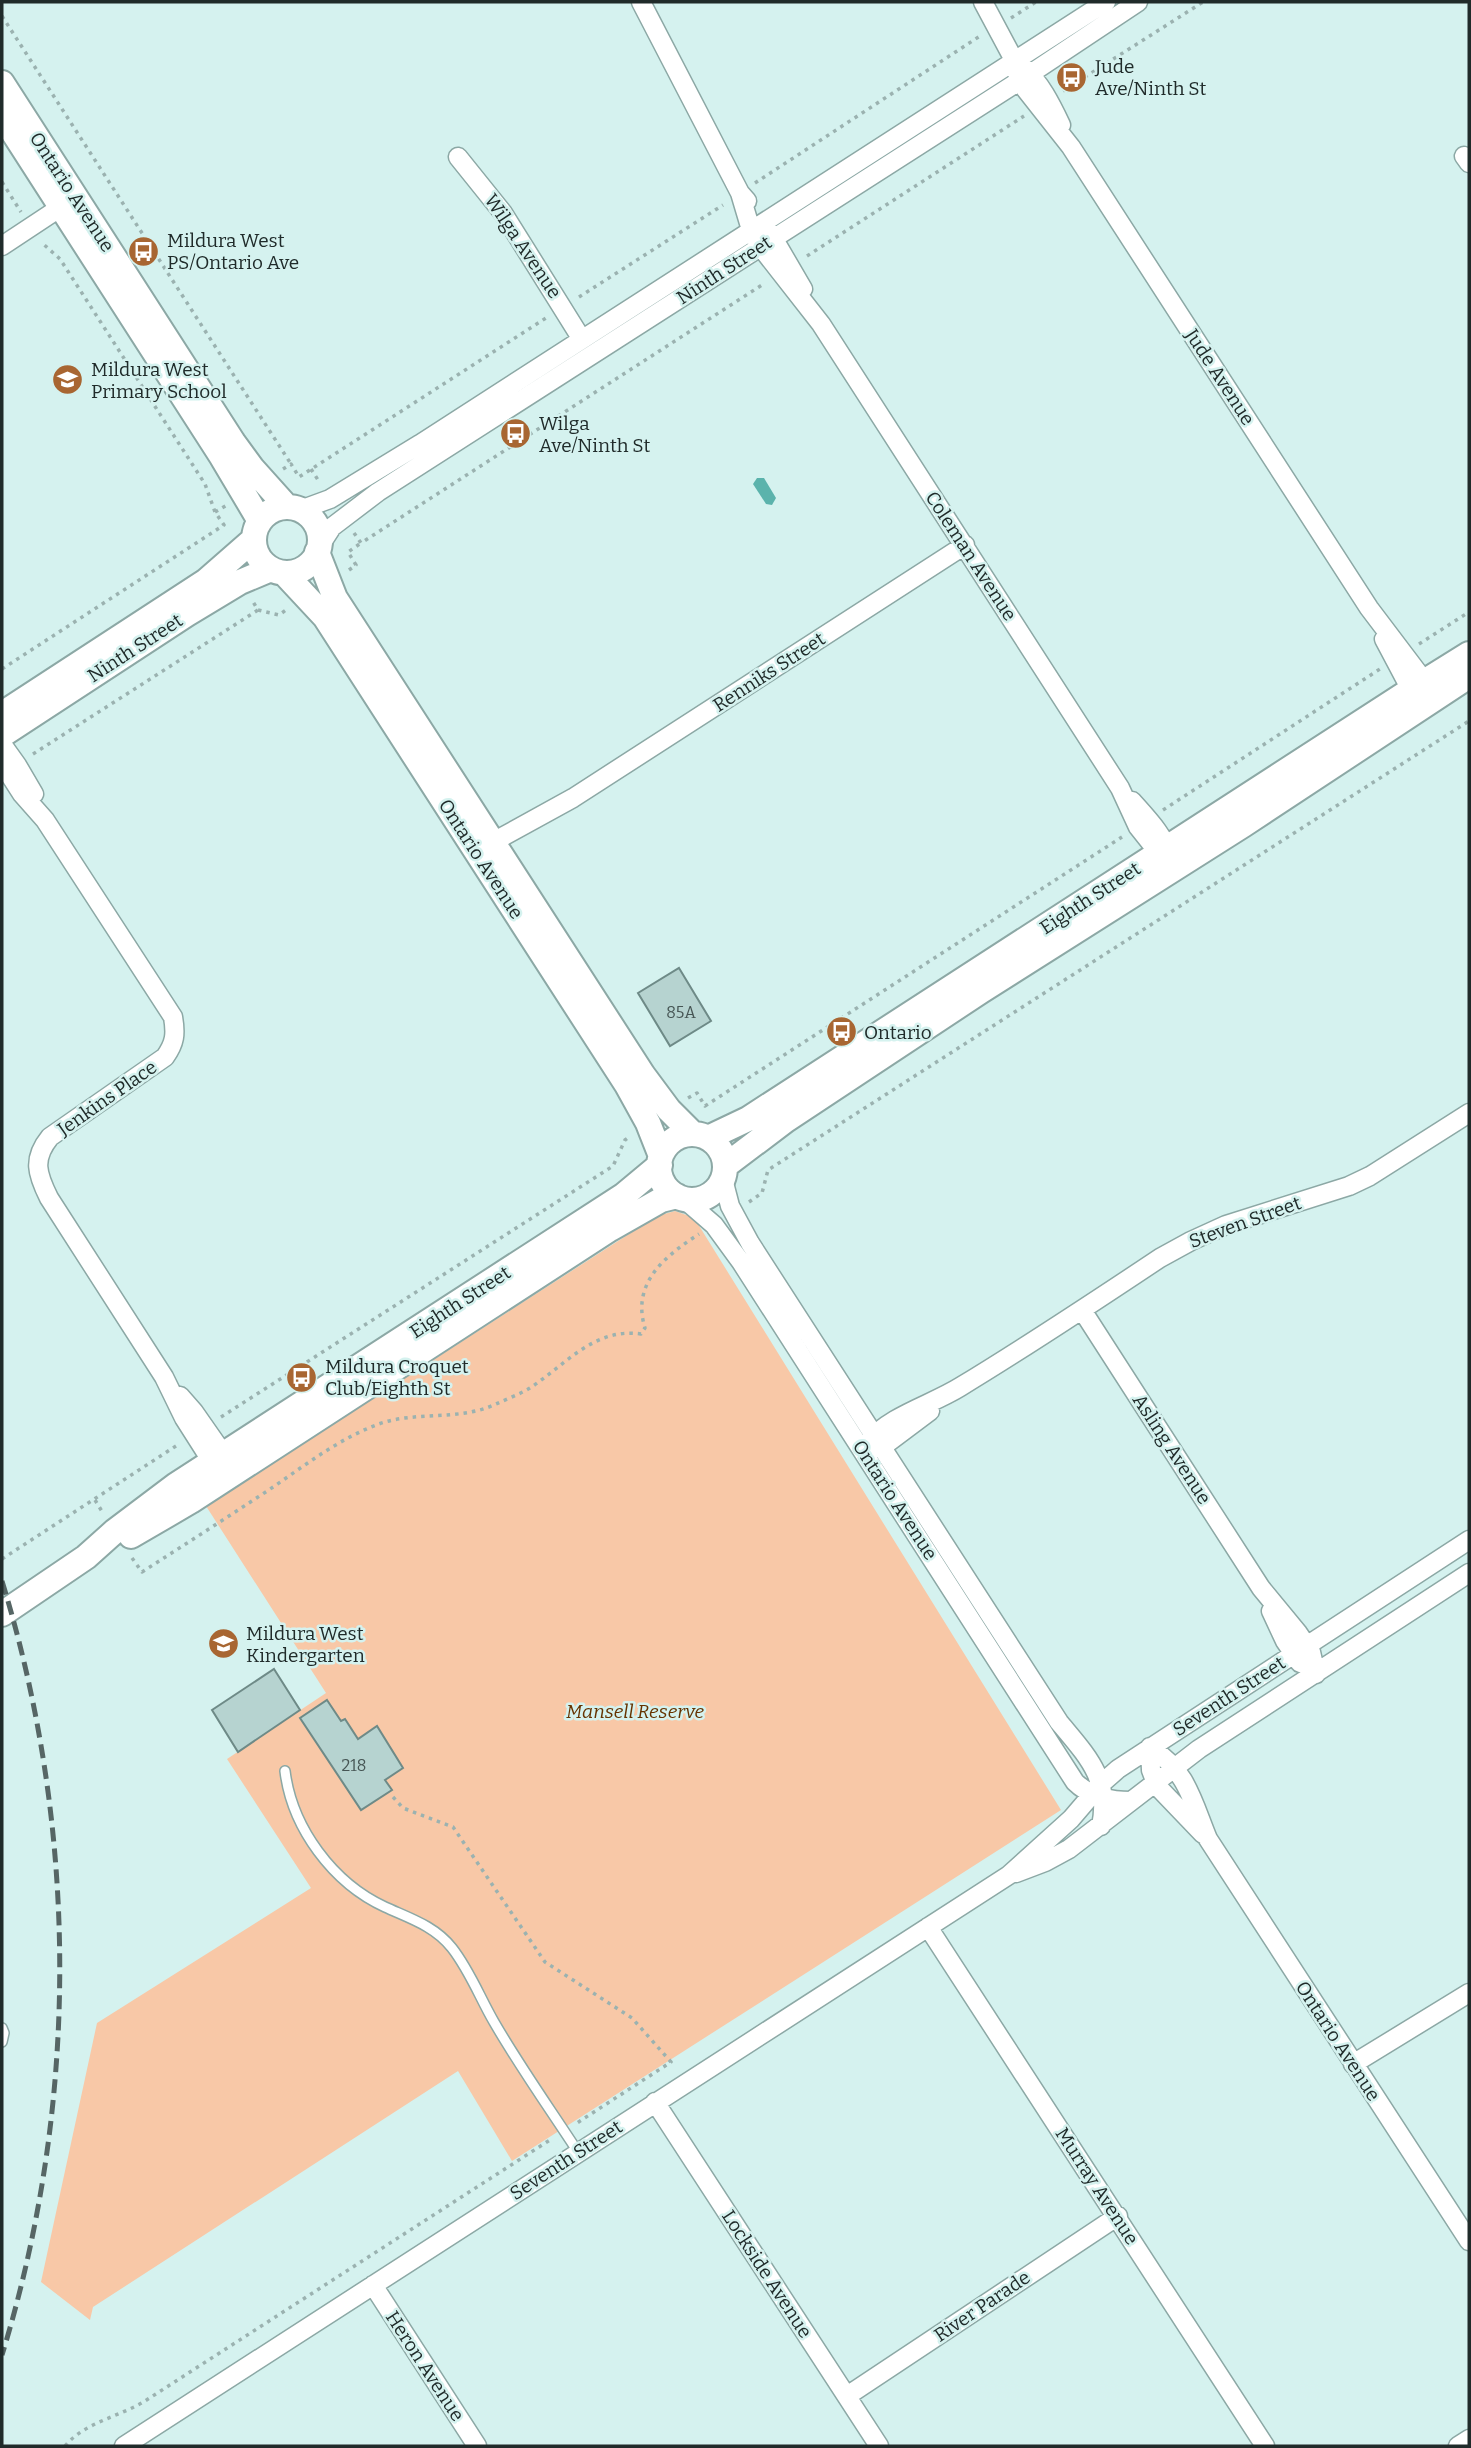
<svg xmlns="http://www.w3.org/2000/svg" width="1471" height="2448" font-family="Bitter,serif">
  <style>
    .green { fill: #f8c8a7 }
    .water { fill: #5bb3ac }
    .building { fill: #b6d3d0; stroke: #6e8a87; stroke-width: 2 }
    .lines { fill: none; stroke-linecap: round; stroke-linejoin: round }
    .lane-casing { stroke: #8ca8a5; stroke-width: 12 }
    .street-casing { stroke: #8ca8a5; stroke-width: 21 }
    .secondary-casing { stroke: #8ca8a5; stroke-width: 28 }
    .path { stroke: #9bb2b0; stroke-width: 3.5; stroke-dasharray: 3.5 5; stroke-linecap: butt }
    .lane { stroke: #fff; stroke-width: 9 }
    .street { stroke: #fff; stroke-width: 18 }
    .secondary { stroke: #fff; stroke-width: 24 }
    .rail { stroke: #566665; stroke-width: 5; stroke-dasharray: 14 7; stroke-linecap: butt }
    .labels { text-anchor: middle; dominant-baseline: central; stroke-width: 5; stroke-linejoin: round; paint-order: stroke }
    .number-label { font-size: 16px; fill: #465554 }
    .poi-label { font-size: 19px; fill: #202b2a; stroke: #d5f2ef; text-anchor: start }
    .street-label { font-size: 19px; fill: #202b2a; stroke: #d5f2ef }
    .park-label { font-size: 19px; font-style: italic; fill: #630; stroke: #d5f2ef }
  </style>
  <rect width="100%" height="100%" fill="#d5f2ef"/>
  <path class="green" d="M675,1211L692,1217L698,1224L1061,1810L512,2161L458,2071L93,2307L90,2320L41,2282L97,2023L311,1888L227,1759L326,1693L206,1506L657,1216Z"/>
  <path class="water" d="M757,478H764L776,498L772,505L766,504L753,484Z"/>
  <path class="building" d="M679,968L711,1021L670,1046L638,993Z
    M274,1669L300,1710L238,1752L212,1710Z
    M327,1700L341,1721L345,1719L358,1739L377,1726L403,1768L385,1780L392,1790L361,1810L300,1718Z"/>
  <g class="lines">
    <defs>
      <path id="lane" d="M285,1771C292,1828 333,1883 385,1907C409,1918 435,1926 452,1948C470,1971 480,1998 494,2022C520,2067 550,2109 578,2152
        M2,2028L4,2033L2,2042"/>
      <path id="street" d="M641,2L740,193L747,201
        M983,2L1014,60L1019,81L1071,147L1369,608L1425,682V691
        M1023,67C1040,82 1051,104 1061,125
        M1464,156L1469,163
        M458,157L503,213L581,338
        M740,193L751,230L760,246L821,324L1120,788L1138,827L1165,861
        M768,229L803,289
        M2,246L70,201
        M300,510L330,499L420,444L1106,2
        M319,547L332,527L378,492L1030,74L1138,2
        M1384,639L1411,690L1417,696
        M2,744L17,765L34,794
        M2,763L22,794L45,820L173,1017C176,1034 175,1043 165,1057L50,1137C32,1159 37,1174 49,1198L164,1377L184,1418L212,1462
        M1132,801C1147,818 1165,836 1171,858
        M493,842L573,798L965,545
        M723,1179L730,1206L750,1243L1059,1722C1087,1756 1111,1779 1101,1826
        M684,1199L714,1225L741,1262L1075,1782C1090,1797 1110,1801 1131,1801
        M1082,1310L1261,1588L1298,1633L1311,1652L1316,1674
        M180,1396L194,1412L224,1455
        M868,1442C891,1415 931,1405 960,1387C1028,1346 1094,1302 1160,1258L1191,1241L1226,1225L1349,1186L1370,1176L1469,1113
        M872,1448L882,1447L930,1411
        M1271,1611L1285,1641L1300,1663
        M1150,1747C1187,1771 1192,1800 1208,1839L1469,2241
        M1150,1747L1151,1770L1157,1786L1203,1834
        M1016,1873L1045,1862L1069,1849L1199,1749L1469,1573
        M928,1927L1265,2446
        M1353,2064L1469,1993
        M655,2102L879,2446
        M373,2285L477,2446
        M847,2396L1118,2216
        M124,2446L1009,1875L1071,1819L1101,1784L1118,1769L1469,1540
        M1458,2446L1469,2439"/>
      <path id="secondary" d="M2,83L233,442L252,468L287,507
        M2,115L222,457L260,521
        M254 540a33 33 0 1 1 66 0a33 33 0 1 1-66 0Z
        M317,552L335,598L643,1075L669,1110L693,1134
        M284,573L325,617L627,1085L648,1123L661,1156
        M2,714L206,581L254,539
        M2,735L187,614L240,582L271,569
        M659 1167a33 33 0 1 1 66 0a33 33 0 1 1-66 0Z
        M708,1138L748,1119L1411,690L1469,654
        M725,1166L786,1120L981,991L1243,825L1469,676
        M131,1536L191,1501L610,1229L661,1200L677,1196
        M2,1614L86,1557L115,1531L176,1485L624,1195L660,1165"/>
    </defs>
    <use href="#lane" class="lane-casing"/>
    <use href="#street" class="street-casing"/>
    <use href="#secondary" class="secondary-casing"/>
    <path class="path" d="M2,16L291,464
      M1011,18L1036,2
      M1063,91L1203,2
      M2,182L21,212
      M755,183L980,36
      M807,256L1024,116
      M579,297L723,205
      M283,469L291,464L299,477L546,318
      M311,469L320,483
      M215,512L227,505
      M354,533L361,543L765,283
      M349,570L356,565L348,552L361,543
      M258,610L279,615L286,610
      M1419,644L1469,612
      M2,669L224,525L215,512L205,484L60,259L41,242
      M33,754L258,610L252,600
      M1163,810L1380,669
      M688,1098L697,1093L705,1106L1122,837
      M749,1202L762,1193L768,1170L1469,721
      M221,1417L613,1166L625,1140L629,1137
      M95,1500L103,1513
      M132,1558L142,1572C181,1547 220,1522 258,1497C297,1472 332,1442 376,1425C414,1410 458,1422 496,1404C507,1399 520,1394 530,1388C565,1365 595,1327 641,1334L645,1328C631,1283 665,1256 699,1234
      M2,1559L179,1444
      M393,1797L403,1808L453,1827L545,1962L632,2018L671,2062L577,2123
      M65,2446C85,2422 119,2417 145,2401L553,2138"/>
    <use href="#lane" class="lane"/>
    <use href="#street" class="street"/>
    <use href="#secondary" class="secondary"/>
    <path class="rail" d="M2,1581C79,1832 79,2104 2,2355"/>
  </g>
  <defs>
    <symbol id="bus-disc" viewBox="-11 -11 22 22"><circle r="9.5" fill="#a86632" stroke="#d5f2ef"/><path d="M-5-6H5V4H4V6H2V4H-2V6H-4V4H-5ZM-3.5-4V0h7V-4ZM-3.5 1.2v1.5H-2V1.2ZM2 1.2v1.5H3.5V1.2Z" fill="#fff"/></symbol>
    <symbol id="school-disc" viewBox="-11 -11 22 22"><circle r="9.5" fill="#a86632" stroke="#d5f2ef"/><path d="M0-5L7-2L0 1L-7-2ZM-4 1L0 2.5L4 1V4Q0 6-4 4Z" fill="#fff"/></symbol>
  </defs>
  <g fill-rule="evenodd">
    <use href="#bus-disc" x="1054" y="60" width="35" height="35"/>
    <use href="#bus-disc" x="126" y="234" width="35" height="35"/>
    <use href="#school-disc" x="50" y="362" width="35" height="35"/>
    <use href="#bus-disc" x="498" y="416" width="35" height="35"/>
    <use href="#bus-disc" x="824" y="1014" width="35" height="35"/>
    <use href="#bus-disc" x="284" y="1360" width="35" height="35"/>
    <use href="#school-disc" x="206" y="1626" width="35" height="35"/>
  </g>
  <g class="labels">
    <g class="number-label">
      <text x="681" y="1012">85A</text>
      <text x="354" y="1765">218</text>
    </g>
    <g class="poi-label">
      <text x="1095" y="66">Jude<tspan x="1095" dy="22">Ave/Ninth St</tspan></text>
      <text x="167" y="240">Mildura West<tspan x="167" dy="22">PS/Ontario Ave</tspan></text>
      <text x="91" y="369">Mildura West<tspan x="91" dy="22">Primary School</tspan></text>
      <text x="539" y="423">Wilga<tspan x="539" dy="22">Ave/Ninth St</tspan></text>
      <text x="864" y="1032">Ontario</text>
      <text x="325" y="1366">Mildura Croquet<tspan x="325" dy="22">Club/Eighth St</tspan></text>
      <text x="246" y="1633">Mildura West<tspan x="246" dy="22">Kindergarten</tspan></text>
    </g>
    <g class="street-label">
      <text transform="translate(72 192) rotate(57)">Ontario Avenue</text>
      <text transform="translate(523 246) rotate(56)">Wilga Avenue</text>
      <text transform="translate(724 270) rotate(-33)">Ninth Street</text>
      <text transform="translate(1220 377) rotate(57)">Jude Avenue</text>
      <text transform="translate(971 556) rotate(57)">Coleman Avenue</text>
      <text transform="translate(135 648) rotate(-33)">Ninth Street</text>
      <text transform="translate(769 672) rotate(-33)">Renniks Street</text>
      <text transform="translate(481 859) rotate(57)">Ontario Avenue</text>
      <text transform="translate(1090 898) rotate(-33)">Eighth Street</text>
      <text transform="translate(107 1098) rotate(-35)">Jenkins Place</text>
      <text transform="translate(1245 1222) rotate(-20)">Steven Street</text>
      <text transform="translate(460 1302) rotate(-33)">Eighth Street</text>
      <text transform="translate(1172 1449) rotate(57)">Asling Avenue</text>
      <text transform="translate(895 1500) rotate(57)">Ontario Avenue</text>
      <text transform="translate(1229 1696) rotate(-33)">Seventh Street</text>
      <text transform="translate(1338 2041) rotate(57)">Ontario Avenue</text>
      <text transform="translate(566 2160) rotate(-33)">Seventh Street</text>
      <text transform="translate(1097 2186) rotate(57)">Murray Avenue</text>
      <text transform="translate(767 2274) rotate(57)">Lockside Avenue</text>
      <text transform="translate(982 2306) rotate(-34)">River Parade</text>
      <text transform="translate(425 2366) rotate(57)">Heron Avenue</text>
    </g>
    <g class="park-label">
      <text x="635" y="1711">Mansell Reserve</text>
    </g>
  </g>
  <rect width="1471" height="2448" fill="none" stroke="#202b2a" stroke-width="7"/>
</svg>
